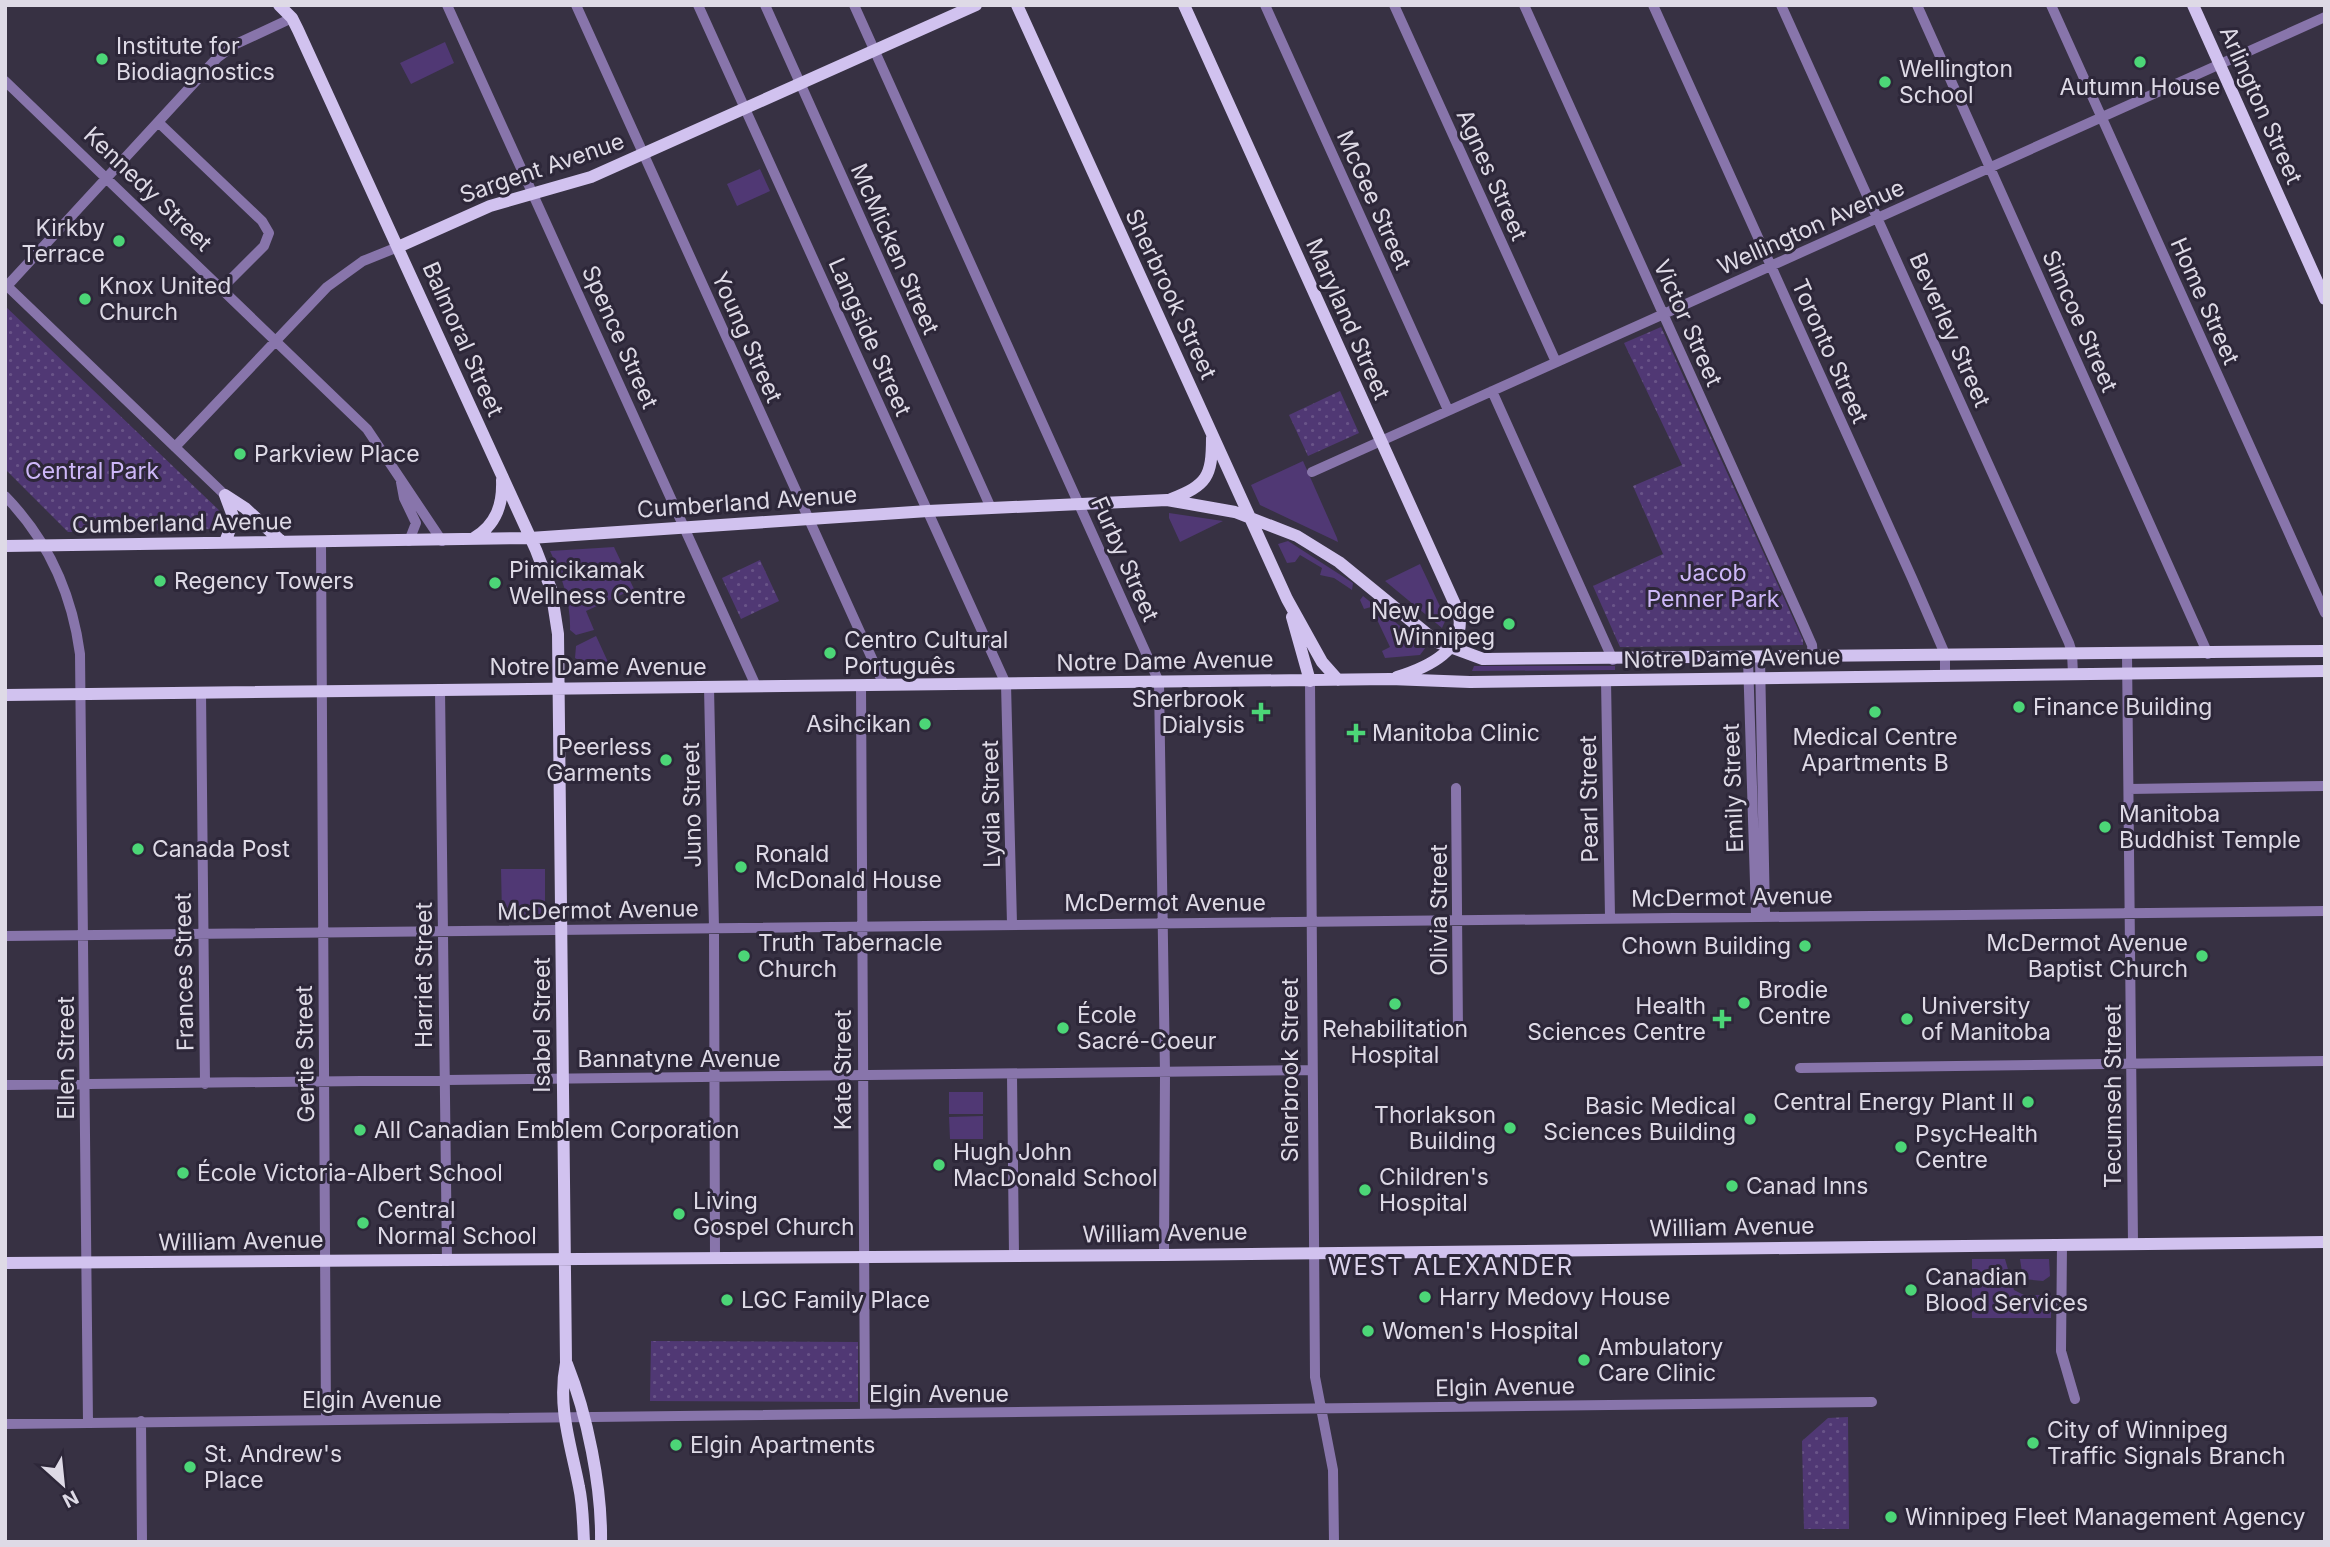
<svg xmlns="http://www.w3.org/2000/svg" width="2330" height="1547" font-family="Inter,sans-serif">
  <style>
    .green { fill: #503874 }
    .park { fill: url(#park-dots) }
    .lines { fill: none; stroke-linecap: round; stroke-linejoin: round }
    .minor { stroke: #8875ab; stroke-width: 10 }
    .major { stroke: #d1c2ef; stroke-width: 12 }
    .poi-dot { fill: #4cd677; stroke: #2d2739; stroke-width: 2.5 }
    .labels { text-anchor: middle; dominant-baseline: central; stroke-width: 6; stroke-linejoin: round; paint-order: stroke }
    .poi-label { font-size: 23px; fill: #dedae6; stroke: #2d2739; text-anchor: start }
    .street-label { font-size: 23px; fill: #dedae6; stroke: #2d2739 }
    .park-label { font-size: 23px; fill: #cdb7f8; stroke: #2d2739 }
    .neighbourhood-label { font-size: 24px; letter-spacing: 2px; fill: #dcd4ec; stroke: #2d2739 }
  </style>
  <defs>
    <pattern id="park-dots" width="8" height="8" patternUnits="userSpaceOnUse" patternTransform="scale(1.75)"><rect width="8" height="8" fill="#503874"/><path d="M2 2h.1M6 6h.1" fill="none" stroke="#695488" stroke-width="1.8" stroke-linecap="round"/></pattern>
  </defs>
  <rect width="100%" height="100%" fill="#373143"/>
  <path class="green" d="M445,42L454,63L411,84L400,63Z
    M760,169L770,191L737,206L727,184Z
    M1303,461L1337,538L1338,542L1260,505L1251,485Z
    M1169,513L1223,521L1180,542L1169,518Z
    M1288,541L1353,583L1352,590L1334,578L1320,575L1322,568L1300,555L1295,562L1287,563L1278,544Z
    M614,547L634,589L586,611L594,630L576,635L570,630C571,604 562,575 550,551Z
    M1420,564L1446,619L1442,628L1385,581Z
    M1363,596L1426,647L1420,655L1385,658L1382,651L1390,647L1371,607L1364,609L1360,600Z
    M596,636L597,638L613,673L599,672L575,658L576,646Z
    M1474,666H1615V670L1472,671Z
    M501,869H545V915H502Z
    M949,1092H983V1114H949Z
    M983,1116V1139H950L949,1117Z
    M1972,1259H2005L2014,1290L2024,1295H2051V1318H1972Z
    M2020,1259H2049L2050,1276L2043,1281L2023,1279Z"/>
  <path class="park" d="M5,306L222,513L226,519L224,526L217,529L68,532L5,469Z
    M1661,327L1803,640V645L1620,647L1593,586L1663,554L1633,486L1682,465L1624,343Z
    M1340,391L1359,433L1308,456L1289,415Z
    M760,560L779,601L741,619L722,578Z
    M651,1341L858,1342V1402L650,1401Z
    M1848,1417L1849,1529H1804L1802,1441L1828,1418Z"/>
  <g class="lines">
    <path class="minor" d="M447,5L756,686
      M576,5L884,685
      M698,5L1006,684L1012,924
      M765,5L991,508
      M854,5L1159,682L1165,1073L1164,1255
      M1265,5L1448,410
      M1394,5L1556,362
      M1524,5L1801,620L1812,645L1813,658
      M1653,5L1912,578L1945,654V676
      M1781,5L2069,643L2072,653L2073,674
      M1917,5L2208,654
      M2051,5L2325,613
      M5,81L367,429L442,541
      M158,122L262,221L269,233L264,246L223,287
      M5,284L225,495
      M7,286L217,58L236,44L292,18
      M1492,391L1613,660
      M175,447L327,287L363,261L398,247
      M1312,472L2325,17
      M401,482L404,498L416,523L409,541
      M5,496C48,540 72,594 80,654L88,1423
      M321,543L326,1419
      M2127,653L2133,1244
      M1748,659L1756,915
      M1760,659L1765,915
      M1606,680L1610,917
      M1310,681L1315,1377L1333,1470L1334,1542
      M861,685L865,1413
      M709,687L714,928L715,1258
      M440,689L447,1261
      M201,692L205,1084
      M1456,788L1458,1032
      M2129,789L2325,786
      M5,936L2325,911
      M1800,1068L2325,1061
      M1012,1075L1014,1256
      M5,1085L1312,1070
      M2062,1244L2061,1351L2075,1399
      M141,1421L142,1542
      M5,1424L1872,1402"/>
    <path class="major" d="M279,5L292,18L298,30L536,550L551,589L558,634L566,1363C557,1407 571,1445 579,1487C583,1505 583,1524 584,1542
      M1017,5L1287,599L1322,662L1338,680
      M1184,5L1458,611C1469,649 1426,668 1397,677
      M2193,5L2325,299
      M398,247L490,206L591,177L976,5
      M225,495L245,508L282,542
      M1171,499C1207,485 1212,477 1212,438
      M474,538C496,525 503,505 502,480
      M225,542L234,519L225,495
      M5,546L530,538L928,511L1167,500L1235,512L1297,536L1339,562L1437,642L1483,659L2325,651
      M1292,617L1310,681
      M5,695L1390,679L1470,682L2325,671
      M5,1263L1164,1255L2325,1242
      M567,1364C587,1414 602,1487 601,1542"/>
  </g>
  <g class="poi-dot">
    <circle cx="102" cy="59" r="7"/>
    <circle cx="2140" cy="62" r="7"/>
    <circle cx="1885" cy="82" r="7"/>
    <circle cx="119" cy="241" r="7"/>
    <circle cx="85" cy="299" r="7"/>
    <circle cx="240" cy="454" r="7"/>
    <circle cx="160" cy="581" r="7"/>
    <circle cx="495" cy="583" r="7"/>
    <circle cx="1509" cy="624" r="7"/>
    <circle cx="830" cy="653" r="7"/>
    <circle cx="2019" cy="707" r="7"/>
    <path d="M1257.5 701.5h7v7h7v7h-7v7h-7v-7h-7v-7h7z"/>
    <circle cx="1875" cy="712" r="7"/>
    <circle cx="925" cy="724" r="7"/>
    <path d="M1352.5 722.5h7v7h7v7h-7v7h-7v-7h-7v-7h7z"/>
    <circle cx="666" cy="760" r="7"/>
    <circle cx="2105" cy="827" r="7"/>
    <circle cx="138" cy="849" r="7"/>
    <circle cx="741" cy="867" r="7"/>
    <circle cx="1805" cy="946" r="7"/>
    <circle cx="744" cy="956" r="7"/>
    <circle cx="2202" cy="956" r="7"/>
    <circle cx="1744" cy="1003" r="7"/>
    <circle cx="1395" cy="1004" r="7"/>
    <path d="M1718.5 1008.5h7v7h7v7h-7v7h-7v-7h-7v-7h7z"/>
    <circle cx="1907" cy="1019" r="7"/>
    <circle cx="1063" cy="1028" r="7"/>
    <circle cx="2028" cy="1102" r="7"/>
    <circle cx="1750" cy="1119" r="7"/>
    <circle cx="1510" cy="1128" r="7"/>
    <circle cx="360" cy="1130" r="7"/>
    <circle cx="1901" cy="1147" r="7"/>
    <circle cx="939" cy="1165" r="7"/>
    <circle cx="183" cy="1173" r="7"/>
    <circle cx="1732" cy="1186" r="7"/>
    <circle cx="1365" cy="1190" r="7"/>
    <circle cx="679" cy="1214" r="7"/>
    <circle cx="363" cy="1223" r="7"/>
    <circle cx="1911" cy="1290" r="7"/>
    <circle cx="1425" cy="1297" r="7"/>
    <circle cx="727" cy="1300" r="7"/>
    <circle cx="1368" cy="1331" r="7"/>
    <circle cx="1584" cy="1360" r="7"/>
    <circle cx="2033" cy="1443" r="7"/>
    <circle cx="676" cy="1445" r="7"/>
    <circle cx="190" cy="1467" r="7"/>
    <circle cx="1891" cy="1517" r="7"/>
  </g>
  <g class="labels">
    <g class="poi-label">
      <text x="116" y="46">Institute for<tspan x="116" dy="26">Biodiagnostics</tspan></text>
      <text x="1899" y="69">Wellington<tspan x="1899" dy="26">School</tspan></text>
      <text x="2140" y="87" text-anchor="middle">Autumn House</text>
      <text x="105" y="228" text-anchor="end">Kirkby<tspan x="105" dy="26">Terrace</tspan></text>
      <text x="99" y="286">Knox United<tspan x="99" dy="26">Church</tspan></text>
      <text x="254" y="454">Parkview Place</text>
      <text x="509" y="570">Pimicikamak<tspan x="509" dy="26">Wellness Centre</tspan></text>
      <text x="174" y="581">Regency Towers</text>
      <text x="1495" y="611" text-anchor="end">New Lodge<tspan x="1495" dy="26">Winnipeg</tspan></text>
      <text x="844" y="640">Centro Cultural<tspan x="844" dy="26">Português</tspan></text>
      <text x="1245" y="699" text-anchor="end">Sherbrook<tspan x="1245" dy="26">Dialysis</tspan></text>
      <text x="2033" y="707">Finance Building</text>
      <text x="911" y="724" text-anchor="end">Asihcikan</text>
      <text x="1372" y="733">Manitoba Clinic</text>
      <text x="1875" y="737" text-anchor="middle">Medical Centre<tspan x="1875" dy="26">Apartments B</tspan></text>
      <text x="652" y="747" text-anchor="end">Peerless<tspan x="652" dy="26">Garments</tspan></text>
      <text x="2119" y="814">Manitoba<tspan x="2119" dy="26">Buddhist Temple</tspan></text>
      <text x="152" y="849">Canada Post</text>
      <text x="755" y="854">Ronald<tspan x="755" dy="26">McDonald House</tspan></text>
      <text x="758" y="943">Truth Tabernacle<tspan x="758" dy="26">Church</tspan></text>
      <text x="2188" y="943" text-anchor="end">McDermot Avenue<tspan x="2188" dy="26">Baptist Church</tspan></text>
      <text x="1791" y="946" text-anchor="end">Chown Building</text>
      <text x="1758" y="990">Brodie<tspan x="1758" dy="26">Centre</tspan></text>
      <text x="1706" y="1006" text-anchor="end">Health<tspan x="1706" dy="26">Sciences Centre</tspan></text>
      <text x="1921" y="1006">University<tspan x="1921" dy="26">of Manitoba</tspan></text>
      <text x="1077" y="1015">École<tspan x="1077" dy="26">Sacré-Coeur</tspan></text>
      <text x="1395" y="1029" text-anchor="middle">Rehabilitation<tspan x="1395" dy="26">Hospital</tspan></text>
      <text x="2014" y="1102" text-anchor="end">Central Energy Plant II</text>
      <text x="1736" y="1106" text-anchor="end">Basic Medical<tspan x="1736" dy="26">Sciences Building</tspan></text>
      <text x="1496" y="1115" text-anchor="end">Thorlakson<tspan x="1496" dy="26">Building</tspan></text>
      <text x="374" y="1130">All Canadian Emblem Corporation</text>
      <text x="1915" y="1134">PsycHealth<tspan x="1915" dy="26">Centre</tspan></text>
      <text x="953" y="1152">Hugh John<tspan x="953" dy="26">MacDonald School</tspan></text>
      <text x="197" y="1173">École Victoria-Albert School</text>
      <text x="1379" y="1177">Children's<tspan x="1379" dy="26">Hospital</tspan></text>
      <text x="1746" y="1186">Canad Inns</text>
      <text x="693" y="1201">Living<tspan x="693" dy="26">Gospel Church</tspan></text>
      <text x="377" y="1210">Central<tspan x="377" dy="26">Normal School</tspan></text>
      <text x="1925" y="1277">Canadian<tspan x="1925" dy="26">Blood Services</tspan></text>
      <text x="1439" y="1297">Harry Medovy House</text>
      <text x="741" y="1300">LGC Family Place</text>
      <text x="1382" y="1331">Women's Hospital</text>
      <text x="1598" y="1347">Ambulatory<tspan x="1598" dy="26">Care Clinic</tspan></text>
      <text x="2047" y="1430">City of Winnipeg<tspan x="2047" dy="26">Traffic Signals Branch</tspan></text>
      <text x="690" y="1445">Elgin Apartments</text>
      <text x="204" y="1454">St. Andrew's<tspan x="204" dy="26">Place</tspan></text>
      <text x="1905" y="1517">Winnipeg Fleet Management Agency</text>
    </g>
    <g class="street-label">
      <text transform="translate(2261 105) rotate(66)">Arlington Street</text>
      <text transform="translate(542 168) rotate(-19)">Sargent Avenue</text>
      <text transform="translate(1492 175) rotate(66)">Agnes Street</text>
      <text transform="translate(148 189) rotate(44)">Kennedy Street</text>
      <text transform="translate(1374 200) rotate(66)">McGee Street</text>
      <text transform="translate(1811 227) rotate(-24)">Wellington Avenue</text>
      <text transform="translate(895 249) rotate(66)">McMicken Street</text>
      <text transform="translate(1171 294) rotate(65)">Sherbrook Street</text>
      <text transform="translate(2205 301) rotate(66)">Home Street</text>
      <text transform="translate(1348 319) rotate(66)">Maryland Street</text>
      <text transform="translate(2080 321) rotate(66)">Simcoe Street</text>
      <text transform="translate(1688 323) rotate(66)">Victor Street</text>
      <text transform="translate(1950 330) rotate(66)">Beverley Street</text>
      <text transform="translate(620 337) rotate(66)">Spence Street</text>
      <text transform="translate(747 337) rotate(66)">Young Street</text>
      <text transform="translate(870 337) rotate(66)">Langside Street</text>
      <text transform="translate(463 339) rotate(66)">Balmoral Street</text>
      <text transform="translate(1830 351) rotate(66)">Toronto Street</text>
      <text transform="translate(747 502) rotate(-4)">Cumberland Avenue</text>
      <text transform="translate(182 523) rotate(-1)">Cumberland Avenue</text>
      <text transform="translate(1125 559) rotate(66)">Furby Street</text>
      <text transform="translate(1732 658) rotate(-1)">Notre Dame Avenue</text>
      <text transform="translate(1165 661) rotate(-1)">Notre Dame Avenue</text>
      <text x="598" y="667">Notre Dame Avenue</text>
      <text transform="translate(1733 788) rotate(-92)">Emily Street</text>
      <text transform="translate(1589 799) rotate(-91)">Pearl Street</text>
      <text transform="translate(991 804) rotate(-91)">Lydia Street</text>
      <text transform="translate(692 805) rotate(-91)">Juno Street</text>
      <text transform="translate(1732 897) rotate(-1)">McDermot Avenue</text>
      <text x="1165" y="903">McDermot Avenue</text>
      <text transform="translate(598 910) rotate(-1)">McDermot Avenue</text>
      <text transform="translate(1439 910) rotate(-90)">Olivia Street</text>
      <text transform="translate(184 972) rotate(-91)">Frances Street</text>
      <text transform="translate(424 975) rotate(-90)">Harriet Street</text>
      <text transform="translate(542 1025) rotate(-90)">Isabel Street</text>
      <text transform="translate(305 1054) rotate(-91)">Gertie Street</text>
      <text transform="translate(66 1058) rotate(-90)">Ellen Street</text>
      <text x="679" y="1059">Bannatyne Avenue</text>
      <text transform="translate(843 1070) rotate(-90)">Kate Street</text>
      <text transform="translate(1290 1070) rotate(-90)">Sherbrook Street</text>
      <text transform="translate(2113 1096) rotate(-90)">Tecumseh Street</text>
      <text transform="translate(1732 1227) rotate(-1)">William Avenue</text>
      <text transform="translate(1165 1233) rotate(-1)">William Avenue</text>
      <text transform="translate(241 1241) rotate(-1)">William Avenue</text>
      <text transform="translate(1505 1387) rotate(-1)">Elgin Avenue</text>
      <text x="939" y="1394">Elgin Avenue</text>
      <text x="372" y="1400">Elgin Avenue</text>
    </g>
    <g class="park-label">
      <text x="92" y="471">Central Park</text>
      <text x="1713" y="573">Jacob<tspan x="1713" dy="26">Penner Park</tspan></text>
    </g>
    <g class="neighbourhood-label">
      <text x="1451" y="1266">WEST ALEXANDER</text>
    </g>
  </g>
  <rect width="2330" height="1547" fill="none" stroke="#dedae6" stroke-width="14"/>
  <g transform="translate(63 1484) rotate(153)" stroke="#2d2739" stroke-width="5" paint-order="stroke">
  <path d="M0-5L12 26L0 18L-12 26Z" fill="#dedae6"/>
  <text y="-10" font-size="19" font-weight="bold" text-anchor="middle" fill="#dedae6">N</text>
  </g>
</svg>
